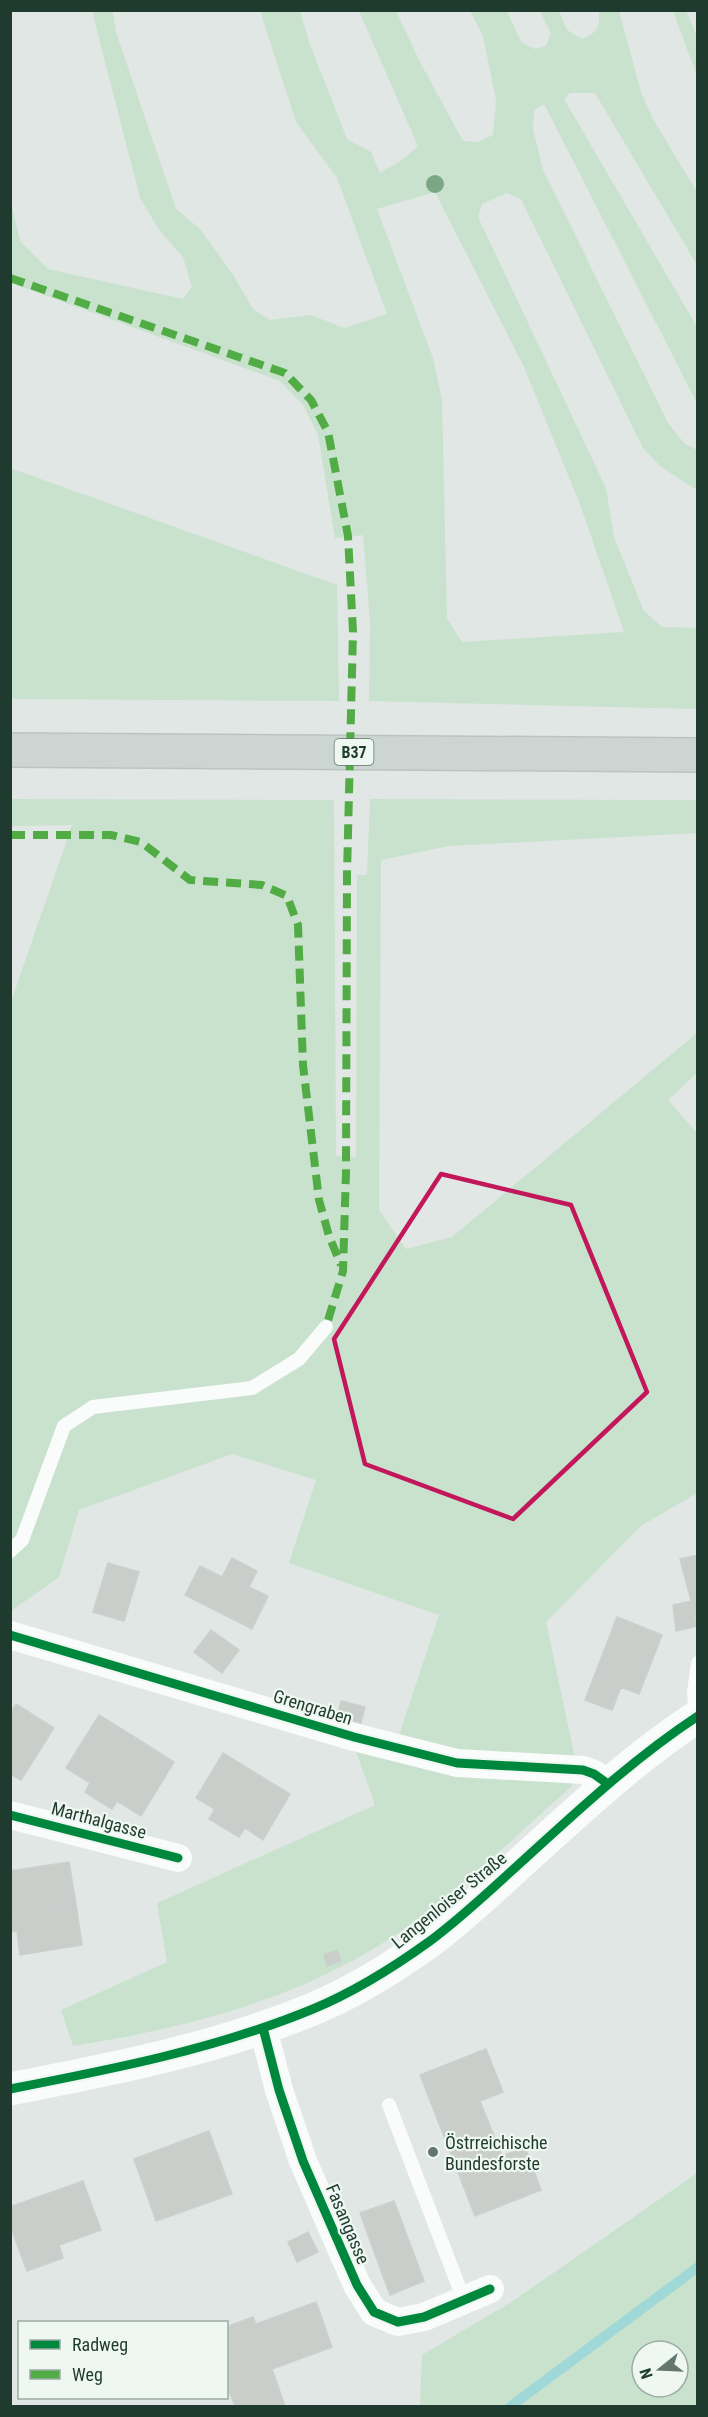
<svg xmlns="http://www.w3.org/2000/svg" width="708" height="2417" font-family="'Roboto Condensed',sans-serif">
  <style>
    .green { fill: #c9e2cd; fill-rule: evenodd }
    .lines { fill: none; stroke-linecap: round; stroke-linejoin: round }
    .stream { stroke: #a0d8d7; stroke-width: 10 }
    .building { fill: #c9cecb; stroke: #cad0cd; stroke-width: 1.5 }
    .primary-casing { stroke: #bbc4c0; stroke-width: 36 }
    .service { stroke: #fafbfb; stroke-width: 14 }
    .minor { stroke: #fafbfb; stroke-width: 28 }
    .tertiary { stroke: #fafbfb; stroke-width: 33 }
    .primary { stroke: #ccd5d1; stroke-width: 33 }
    .quiet { stroke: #52ac45; stroke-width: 8; stroke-dasharray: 15 8; stroke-linecap: butt }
    .cycleway-casing { stroke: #eff7f2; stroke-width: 13 }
    .cycleway { stroke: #00873e; stroke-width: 9 }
    .tree { fill: #7ba787 }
    .marked { fill: none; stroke: #c2185b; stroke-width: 4.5; stroke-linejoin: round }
    .poi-dot { fill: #63776e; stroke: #eff7f2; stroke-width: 2 }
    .labels { text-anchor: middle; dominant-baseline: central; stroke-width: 4.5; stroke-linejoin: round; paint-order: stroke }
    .shield { fill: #eff7f2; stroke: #5d736a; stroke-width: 1.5 }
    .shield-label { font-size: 16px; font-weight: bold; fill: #1f3b2f }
    .street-label { font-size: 18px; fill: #1f3b2f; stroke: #eff7f2 }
    .poi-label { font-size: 18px; fill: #1f3b2f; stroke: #eff7f2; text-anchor: start }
  </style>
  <rect width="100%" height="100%" fill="#e1e7e4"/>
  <path class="green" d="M92,11H113L116,32L176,209L199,228L232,273L253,309L270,320L311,315L344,328L387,314L337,178L296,122L260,11H300L309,42L347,139L371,152L380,173L402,160L418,146L359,11H396L420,62L463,141L478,142L493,135L496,100L483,36L470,11H507L521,42L535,49L546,46L551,33L540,11H559L567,30L582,39C597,34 600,26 599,11H619L641,92L653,119L697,192V265L595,93H570L564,99L697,327V403L544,104L534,110L533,129L543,170L668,423L684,443L697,450V490L661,467L643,448L521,199L507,193L482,204L478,217L606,488L614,537L644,611L662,627L697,628V709L369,701L370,621L363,535L335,538L318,435L303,405L280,381L11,283V202L20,241L48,269L183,299L192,287L183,257L160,231L140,198ZM435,192L524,367L581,507L624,632L462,642L447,618L442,400L433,358L377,209Z
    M673,11H686L697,36V76Z
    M10,468L337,585L339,701L11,699Z
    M11,799L334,800L336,1156L356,1157L357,875H367L370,799L697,800V833L449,846L381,860L379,1210L406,1249L452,1237L697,1033V1073L668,1100L697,1133V1493L641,1526L546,1622L575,1758L572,1786C514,1837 458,1893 394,1936C297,2000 186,2028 73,2046L61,2010L167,1962L157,1903L375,1805L354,1746L392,1756L439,1615L289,1563L316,1480L232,1454L79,1510L59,1577L11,1611V1002L72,825L11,826Z
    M697,2173V2406H420L422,2355L513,2301ZM642,2351H678V2387H642Z"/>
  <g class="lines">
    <path class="stream" d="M511,2406L698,2267"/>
  </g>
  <path class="building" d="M698,1555V1615H695L680,1559Z
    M232,1558L257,1571L249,1587L268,1596L252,1629L185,1595L200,1566L222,1577Z
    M108,1563L139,1572L124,1621L93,1612Z
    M691,1601L697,1626L676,1631L673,1605Z
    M617,1617L662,1635L639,1694L621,1687L612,1710L585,1700Z
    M211,1630L239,1650L222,1673L194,1652Z
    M341,1701L365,1707L361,1723L337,1717Z
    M16,1704L54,1728L21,1780L10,1774V1714Z
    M99,1715L136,1738L97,1800L85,1792L90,1783L66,1768Z
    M136,1738L174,1762L141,1816L117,1801L112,1809L97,1800Z
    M223,1753L257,1774L224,1828L209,1819L215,1809L196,1798Z
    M257,1774L290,1794L263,1840L245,1828L239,1837L224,1828Z
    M69,1862L76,1904L10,1914V1871Z
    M76,1904L82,1945L20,1955L17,1931L10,1932V1914Z
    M337,1950L341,1961L327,1966L324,1955Z
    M486,2049L503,2092L480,2101L502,2156L525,2147L541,2190L475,2216L420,2075Z
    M209,2131L232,2194L156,2221L134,2159Z
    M83,2181L101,2230L59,2245L63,2258L27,2271L10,2225V2207Z
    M394,2201L424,2281L390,2295L360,2213Z
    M308,2232L318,2252L297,2262L288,2242Z
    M316,2302L332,2347L272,2369L285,2406H235L226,2383V2327L253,2317L256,2324Z"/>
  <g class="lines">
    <defs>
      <path id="primary" d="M10,750L698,755"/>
    </defs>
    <use href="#primary" class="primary-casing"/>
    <path class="service" d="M10,1551L22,1540L64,1426L93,1407L252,1388L299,1359L326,1327
      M696,1716L694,1692L698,1663
      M389,2105L464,2300"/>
    <path class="minor" d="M10,1635L354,1737L457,1763L583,1770L594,1774L608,1784
      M10,1815L178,1858
      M263,2028L279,2090L303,2161L357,2285L374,2312L398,2322L424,2317L490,2289"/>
    <path class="tertiary" d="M10,2089C113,2069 216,2049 313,2009C354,1992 394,1967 430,1941C457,1921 482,1898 506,1876C568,1820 628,1762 698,1716"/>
    <use href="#primary" class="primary"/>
    <path class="quiet" d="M10,278L285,373L311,400L328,432L348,536L353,632L347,874L346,1171L343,1271L326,1327
      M10,835H111L141,842L190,880L262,885L287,896L298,925L303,1065L319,1200L329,1236L341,1265"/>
    <defs>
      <path id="cycleway" d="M10,1635L354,1737L457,1763L583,1770L594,1774L608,1784
        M10,1815L178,1858
        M263,2028L279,2090L303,2161L357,2285L374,2312L398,2322L424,2317L490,2289
        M10,2089C113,2069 216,2049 313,2009C354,1992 394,1967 430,1941C457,1921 482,1898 506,1876C568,1820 628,1762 698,1716"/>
    </defs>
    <use href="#cycleway" class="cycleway-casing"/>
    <use href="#cycleway" class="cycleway"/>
  </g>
  <circle class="tree" cx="435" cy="184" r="9"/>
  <path class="marked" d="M441,1174L571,1205L647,1392L513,1519L365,1464L334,1339Z"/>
  <circle class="poi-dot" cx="433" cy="2152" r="6"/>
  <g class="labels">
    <rect class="shield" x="334.5" y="739" width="39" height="26" rx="4.5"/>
    <g class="shield-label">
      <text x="354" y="752">B37</text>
    </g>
    <g class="street-label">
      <text transform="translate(313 1707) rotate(17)">Grengraben</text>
      <text transform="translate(99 1820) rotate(15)">Marthalgasse</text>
      <text transform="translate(449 1900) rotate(-39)">Langenloiser Straße</text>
      <text transform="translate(348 2224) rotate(67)">Fasangasse</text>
    </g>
    <g class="poi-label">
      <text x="445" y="2142">Östrreichische<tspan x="445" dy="21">Bundesforste</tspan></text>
    </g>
  </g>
  <rect width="708" height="2417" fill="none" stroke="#1f3b2f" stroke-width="24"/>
  <rect x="18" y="2321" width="210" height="78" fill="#eff7f2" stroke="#9caca4" stroke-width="1.5"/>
  <rect x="30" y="2340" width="30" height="9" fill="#00873e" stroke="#9caca4" stroke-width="1.5"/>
  <text x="72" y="2351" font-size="18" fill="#1f3b2f">Radweg</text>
  <rect x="30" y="2370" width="30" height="9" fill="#52ac45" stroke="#9caca4" stroke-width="1.5"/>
  <text x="72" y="2381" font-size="18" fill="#1f3b2f">Weg</text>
  <g transform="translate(660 2369) rotate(252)"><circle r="28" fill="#eff7f2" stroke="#9caca4" stroke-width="1.5"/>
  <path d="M0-4.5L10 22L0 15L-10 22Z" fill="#63776e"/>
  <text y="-9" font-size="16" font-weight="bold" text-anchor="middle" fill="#1f3b2f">N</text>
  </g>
</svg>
